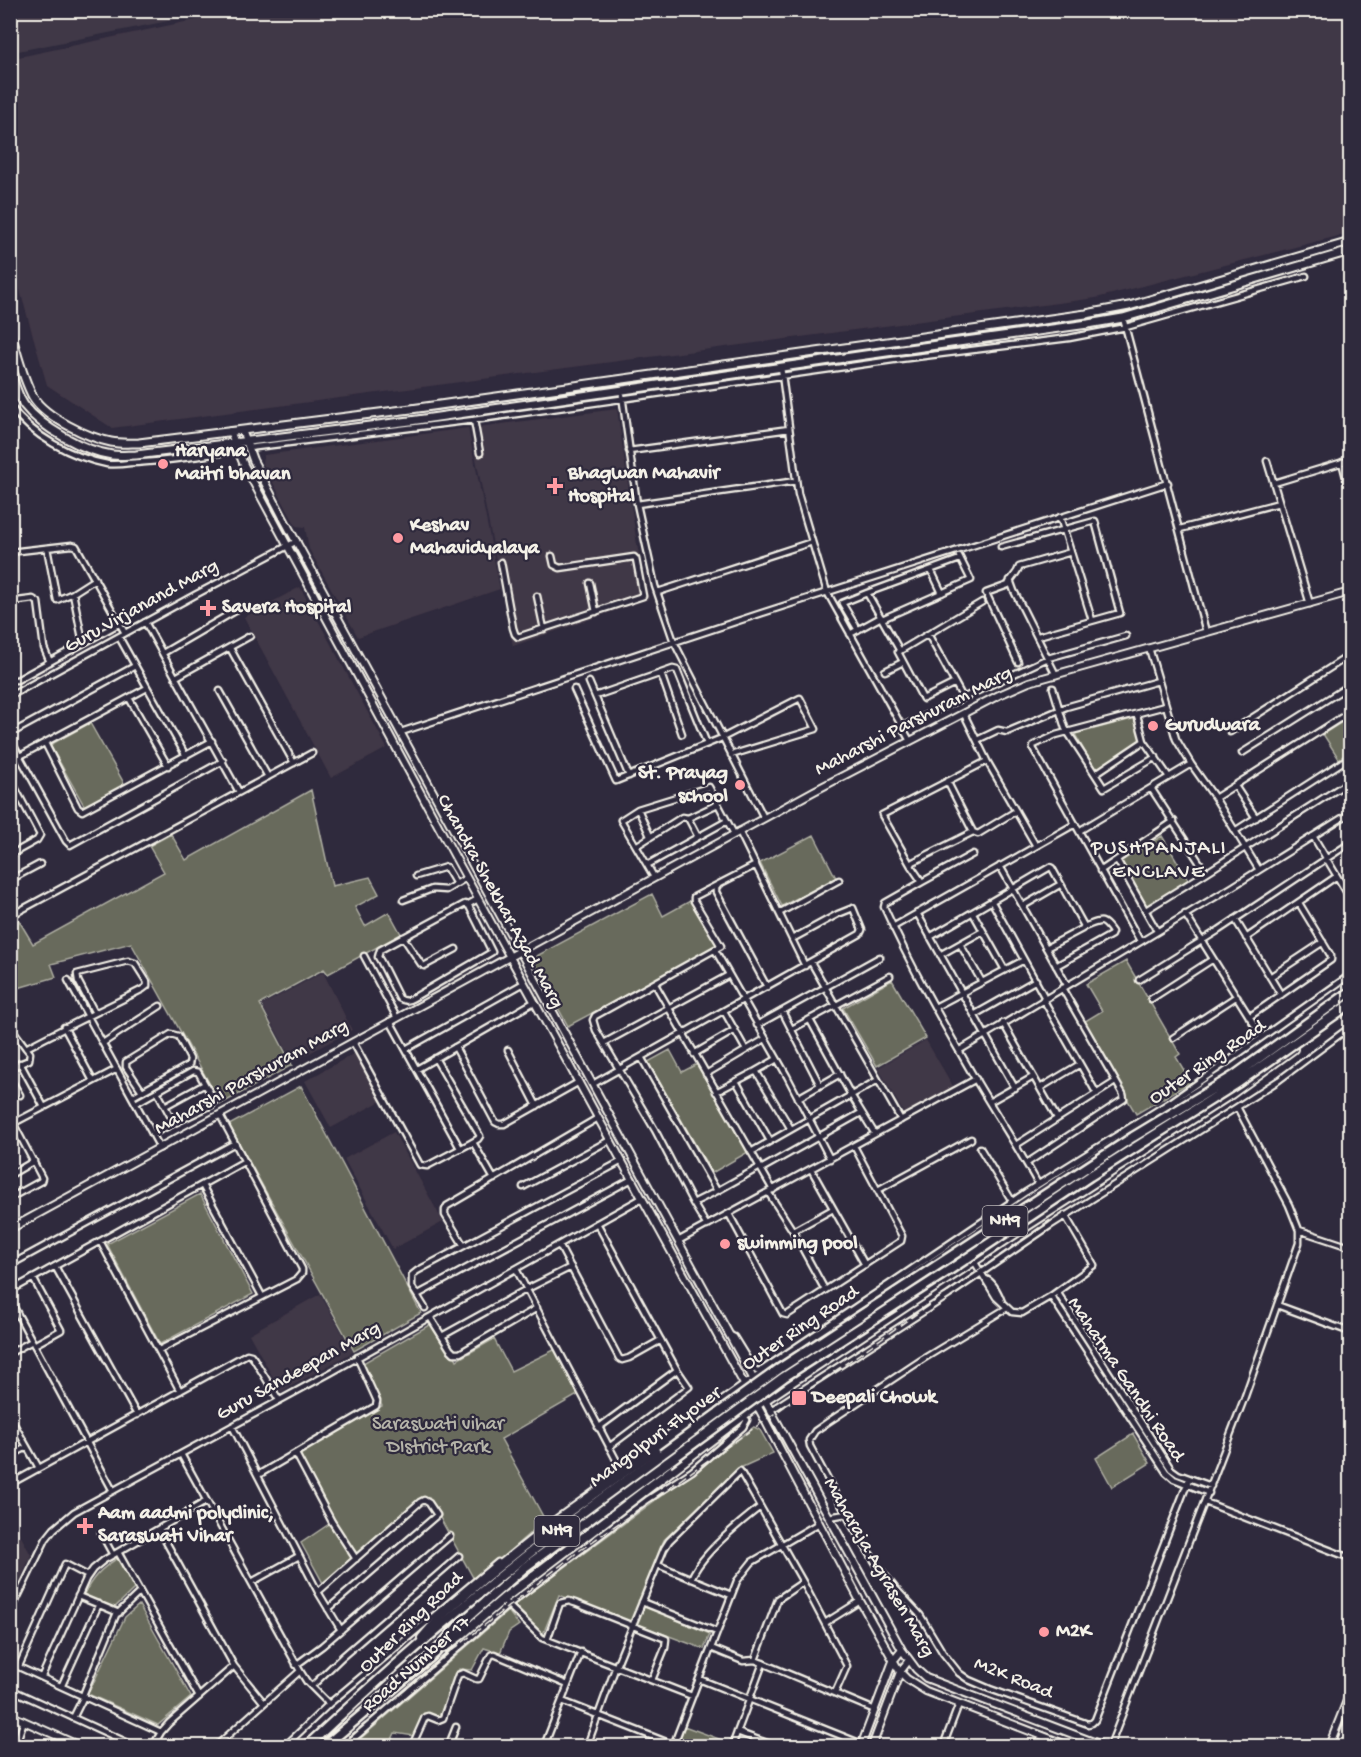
<svg xmlns="http://www.w3.org/2000/svg" width="1361" height="1757" font-family="'Gochi Hand',sans-serif">
  <style>
    .built { fill: #413746 }
    .green { fill: #686a5b; stroke: #aeaea2; stroke-width: 1.5 }
    .lines { fill: none; stroke-linecap: round; stroke-linejoin: round }
    .minor-casing { stroke: #f4f1e8; stroke-width: 9 }
    .tertiary-casing { stroke: #f4f1e8; stroke-width: 10 }
    .secondary-casing { stroke: #f4f1e8; stroke-width: 11 }
    .primary-casing { stroke: #f4f1e8; stroke-width: 12 }
    .trunk-casing { stroke: #f4f1e8; stroke-width: 13 }
    .minor { stroke: #2f2a3d; stroke-width: 4.5 }
    .tertiary { stroke: #2f2a3d; stroke-width: 6 }
    .secondary { stroke: #2f2a3d; stroke-width: 7 }
    .primary { stroke: #2f2a3d; stroke-width: 8 }
    .trunk { stroke: #2f2a3d; stroke-width: 8 }
    .rail { stroke: #f4f1e8; stroke-width: 1.5; stroke-dasharray: 9 4.5; stroke-linecap: butt }
    .trunk-bridge-casing { stroke: #f4f1e8; stroke-width: 13; stroke-linecap: butt }
    .trunk-bridge { stroke: #2f2a3d; stroke-width: 8 }
    .poi-dot { fill: #ff9aa2; stroke: #2f2a3d; stroke-width: 2 }
    .labels { text-anchor: middle; dominant-baseline: central; stroke-width: 4.5; stroke-linejoin: round; paint-order: stroke }
    .shield { fill: #2f2a3d; stroke: #b9b5b5; stroke-width: 1.5 }
    .shield-label { font-size: 18px; font-weight: bold; fill: #f4f1e8 }
    .poi-label { font-size: 20px; font-weight: bold; fill: #f4f1e8; stroke: #2f2a3d; text-anchor: start }
    .street-label { font-size: 20px; fill: #f4f1e8; stroke: #2f2a3d }
    .park-label { font-size: 20px; fill: #b5b4a9; stroke: #2f2a3d }
    .neighbourhood-label { font-size: 21px; letter-spacing: 1.5px; fill: #f4f1e8; stroke: #2f2a3d }
  </style>
  <rect width="100%" height="100%" fill="#2f2a3d"/>
  <filter id="ink" filterUnits="userSpaceOnUse"><feTurbulence type="fractalNoise" baseFrequency=".0167" numOctaves="2"/><feDisplacementMap in="SourceGraphic" scale="12" xChannelSelector="R" yChannelSelector="G"/><feConvolveMatrix kernelMatrix="1 2 1 2 8 2 1 2 1" color-interpolation-filters="sRGB"/></filter>
  <g filter="url(#ink)">
    <path class="built" d="M237,11H1350V233L1096,298L112,428L47,385L19,287L11,279V11H218L18,51L19,57Z
      M617,409L637,545L649,599L513,646L470,428Z
      M468,428L500,589L358,637L309,549L305,527L296,526L262,462L264,455Z
      M300,587L387,748L331,778L244,617Z
      M323,972L352,1030L293,1062L262,1005Z
      M926,1040L954,1088L905,1115L878,1068Z
      M355,1053L381,1101L331,1128L305,1081Z
      M394,1132L443,1222L393,1249L344,1159Z
      M320,1294L353,1352L281,1392L249,1334Z
      M11,1518L31,1555L11,1601Z"/>
    <path class="green" d="M1350,717V751L1339,759L1323,734Z
      M1136,718L1142,740L1095,770L1075,734Z
      M90,723L125,785L85,807L50,745Z
      M311,790L332,886L370,877L379,894L355,907L365,926L389,912L401,934L328,974L324,969L260,1004L292,1065L221,1104L131,943L51,964L56,977L11,990L10,922L18,919L33,944L164,872L149,846L171,834L186,860Z
      M814,835L836,878L782,906L760,863Z
      M1162,836L1189,881L1146,906L1120,861Z
      M652,894L663,916L692,900L717,946L568,1026L531,959Z
      M1126,961L1180,1054L1176,1057L1191,1082L1136,1114L1082,1023L1102,1011L1086,984Z
      M892,980L926,1038L877,1066L843,1008Z
      M670,1050L682,1072L697,1064L748,1152L712,1173L648,1062Z
      M301,1086L421,1313L354,1351L229,1125Z
      M200,1194L253,1294L160,1344L107,1244Z
      M436,1321L457,1360L494,1339L511,1371L556,1349L581,1393L501,1439L545,1520L475,1581L429,1498L323,1583L301,1543L332,1522L296,1454L382,1406L363,1363Z
      M754,1427L760,1430L773,1453L738,1469L664,1540L639,1604L710,1634L704,1649L559,1595L543,1634L514,1605Z
      M1133,1434L1150,1463L1112,1487L1096,1458Z
      M118,1558L134,1589L113,1609L83,1596C92,1578 100,1569 118,1558Z
      M139,1605L191,1697L158,1725L88,1694L125,1617Z
      M508,1611L519,1625L509,1632L500,1653L484,1648L472,1670L459,1669L439,1717L424,1713L414,1736L395,1733L389,1746H352Z
      M684,1726L730,1743L728,1746H677Z"/>
    <g class="lines">
      <defs>
        <path id="minor" d="M1123,318L1206,632
          M781,367L798,494L827,592L910,741
          M622,395L637,504L655,586L674,642L764,818
          M10,406C32,436 71,457 107,464C115,465 123,464 130,463C158,462 186,458 213,454L220,453L232,445
          M474,420L480,453
          M248,448L474,420L900,359L1069,338L1126,327L1306,276
          M629,451L789,429
          M1267,461L1310,604
          M1342,462L1350,493
          M1274,483L1350,460
          M637,504L796,481
          M1060,517L1092,620
          M1180,529L1279,503
          M1001,547L1095,521L1120,613L1038,636
          M47,548L57,600L73,593L95,579
          M10,552L72,545L76,546L125,633
          M501,562L513,628L515,634L518,637L643,596L636,559L634,557L560,568L554,565L552,556
          M931,570L942,593
          M1010,580L1014,591L1056,675
          M590,583L596,612
          M658,592L812,542
          M73,593L83,643
          M537,596L544,629
          M10,602L33,599L38,602L44,648L50,662
          M882,619L971,580L959,556
          M145,622L239,792
          M858,630L842,603L867,593
          M850,634L881,617
          M928,634L963,698
          M119,637L186,756
          M230,648L294,763
          M1149,648L1176,739L1191,764L1215,798L1259,870
          M900,651L867,593L960,559
          M163,653L235,611
          M1018,662L986,593L1008,585C1011,577 1017,575 1019,567L1071,552
          M885,671L903,662
          M661,674L682,734
          M10,677L13,680H17L120,623
          M176,677L250,636
          M589,682L629,776
          M955,683L923,699L898,652L982,602
          M1053,688L1065,728L1104,788L1156,757
          M574,689L616,781L722,738L800,698L816,729L731,755
          M220,691L268,777
          M10,696L195,595L297,541
          M595,696L673,669L677,670L707,744
          M129,698L168,766
          M964,714L987,761L1036,846
          M1137,715L1144,741L1169,777
          M901,727L1048,658L1126,636
          M401,732L762,613L1168,483
          M1230,732L1350,655
          M10,734L135,666
          M10,739L66,841L70,845L223,761
          M977,740L998,730L1007,732L1066,707L1158,681
          M45,743L78,808L82,811L212,741
          M1242,753L1350,685
          M20,756L147,688
          M1095,774L1144,741
          M10,778L40,835L37,840L10,855
          M947,781L973,832L913,862L911,866L922,882L885,903L884,907C911,967 944,1025 977,1082C997,1116 1019,1149 1038,1184
          M1235,786L1256,818
          M1215,798L1350,712
          M638,809L650,836
          M688,818L698,837
          M739,831L805,966
          M1079,831L1191,764
          M1235,831L1350,757
          M973,832L978,834L1016,811
          M1313,836L1350,898
          M636,846L682,817L688,818L718,804
          M1117,860L1157,931
          M647,865L727,821
          M756,865L719,884L716,888V892L767,987
          M911,866L882,815L987,761
          M1000,866L1067,985
          M1100,871L1174,821
          M1204,874L1350,781
          M416,876L446,867L456,884
          M654,877L621,820L638,809L709,787L734,834
          M10,880L40,864
          M922,882L973,854
          M403,900L432,889L446,890L466,878
          M992,902L1045,998
          M465,904L469,906L492,952L413,998C408,1001 405,1002 399,998L381,962L378,957L380,950Z
          M467,905L478,899
          M1023,906L1061,884
          M1146,910L1204,874L1205,871L1151,788
          M779,913L839,880
          M917,913L1015,1088
          M973,913L1005,970
          M1185,914L1262,1037
          M10,916L312,753
          M1235,919L1281,995
          M893,927L1075,824
          M403,937L421,964L424,966L456,949
          M930,937L1050,867L1052,868L1084,926L1082,929L1046,948
          M1246,938L1337,876
          M1140,941L1033,748L1034,745L1056,735L1165,706
          M960,944L982,982
          M715,950L787,1076L830,1159
          M940,955L983,931
          M364,956L397,1018
          M811,962L901,1120
          M1056,966L1111,935L1112,932C1102,917 1100,921 1084,927
          M1270,977L1323,942
          M68,980L160,1148
          M1139,980L1219,930L1350,843
          M655,984L773,1190
          M1043,999L1097,1094
          M1151,999L1213,959
          M935,1007L1024,960
          M724,1011L746,1050
          M782,1011L820,1085
          M974,1015L1036,980
          M1249,1017L1331,960V956L1299,903
          M810,1020L851,1095L875,1134
          M390,1021L460,1148
          M1003,1023L1057,1118
          M757,1025L880,957
          M64,1027L93,1081
          M792,1029L890,976
          M10,1033H15L26,1048C65,1027 104,1009 143,989L147,986V982L135,963L128,961L77,974L78,981L95,1013
          M1173,1038L1237,996
          M353,1042L420,1165L427,1166L471,1143L474,1144L494,1179
          M103,1043L160,1006
          M604,1043L729,975
          M455,1047L495,1122L499,1124H504L579,1082
          M406,1049L524,983
          M508,1050L537,1106
          M960,1050L1232,887L1350,813
          M694,1054L735,1030
          M641,1057L717,1191L760,1167
          M435,1058L480,1136L478,1139L471,1143
          M777,1059L756,1071L791,1129
          M20,1063L44,1107
          M10,1068L29,1060L30,1053L26,1048
          M417,1069L534,1002
          M706,1074L765,1039
          M10,1078L20,1095
          M736,1081L770,1141
          M593,1084L860,934L862,930L853,908L838,914L792,939
          M1040,1088L1080,1064
          M157,1091L174,1123
          M716,1092L756,1071
          M132,1097L189,1065L190,1059L178,1036L171,1034L126,1062V1067L142,1091
          M798,1098L840,1074
          M989,1102L1033,1077
          M136,1103L193,1071L198,1072L213,1098L214,1102L212,1105L152,1134
          M165,1106L205,1084
          M10,1117L42,1178L41,1181L10,1198
          M10,1125L117,1069
          M1016,1145L1115,1082
          M980,1148L1012,1201
          M751,1152L878,1080
          M1027,1163L1124,1099L1123,1094L1062,988
          M761,1169L861,1113
          M811,1169L865,1265
          M10,1175L34,1161
          M202,1185L262,1296
          M523,1187L610,1140
          M878,1190L971,1139
          M717,1191L693,1203L655,1130L596,1030L593,1020L595,1016L721,946L694,901V897L719,884
          M768,1192L793,1231
          M693,1203L707,1226
          M729,1214L783,1314L787,1315L901,1241L902,1236L854,1146
          M597,1223L676,1368L689,1387L609,1447
          M1299,1230L1350,1247
          M100,1241L180,1391
          M678,1241L976,1079
          M559,1245L619,1358L622,1360L629,1358L661,1340
          M464,1246L445,1215V1210L447,1206L598,1118
          M974,1261L996,1297L1012,1312L1022,1313L1051,1296L1094,1265L1065,1215
          M10,1265L235,1143
          M55,1266L137,1415
          M516,1269L621,1469
          M33,1278L61,1330L34,1345
          M986,1279C994,1282 999,1294 1002,1302
          M825,1290L793,1231L833,1209
          M10,1291L245,1161
          M1057,1292L1171,1469L1178,1474L1211,1486
          M417,1295L632,1179
          M1051,1296L1166,1472L1174,1479L1209,1493
          M10,1300L113,1491
          M1277,1305L1350,1332
          M425,1308L412,1287V1275L417,1271L622,1161
          M1007,1308L923,1359L828,1422L815,1431L809,1440L810,1446L853,1527L877,1565L895,1588L920,1615L943,1653L959,1673L969,1680L990,1689L1088,1724L1092,1723L1095,1720L1189,1479
          M430,1317L450,1349L454,1353H460L537,1308
          M730,1335L734,1337L753,1368L757,1371L762,1370L1026,1192L1172,1101L1350,975
          M442,1336L527,1289L571,1267
          M159,1350L297,1279L302,1273V1269L220,1115
          M10,1353L32,1341
          M771,1410L949,1295L1051,1225L1237,1107L1279,1080L1350,1027
          M10,1417L39,1468
          M232,1426L318,1592L341,1630
          M598,1428L677,1370
          M181,1454L300,1671L307,1682L329,1704
          M296,1454L332,1522L356,1559
          M10,1456L27,1447
          M258,1475L376,1406L377,1401L357,1357
          M10,1484L247,1354L251,1355L254,1359L279,1400
          M598,1486L711,1403L721,1402
          M1205,1502L1350,1558
          M829,1517L846,1514
          M159,1529L234,1666L264,1703
          M101,1533L113,1555
          M118,1552L199,1697
          M658,1565L731,1595
          M691,1579C701,1554 738,1524 760,1507
          M252,1582L299,1556
          M318,1592L420,1502L424,1500L429,1503L437,1515L328,1609
          M78,1596L119,1613
          M642,1602L717,1632
          M506,1603L542,1638L692,1696
          M10,1613L46,1539L54,1529L74,1512L330,1373L642,1198
          M825,1623L860,1601
          M547,1640L560,1603L569,1601L575,1603L666,1639L665,1648L652,1680
          M711,1648L743,1661L755,1660L875,1710
          M755,1660L778,1599L803,1582
          M10,1663L161,1732
          M296,1665L322,1646L450,1536
          M19,1666L65,1564L88,1576
          M42,1676L86,1579L93,1569L104,1560L207,1501
          M699,1679L862,1744
          M62,1685L99,1604
          M312,1686L342,1657L459,1556
          M10,1689L135,1746
          M83,1695L116,1615L140,1592
          M562,1701L674,1745
          M73,1718L84,1696
          M737,1732L775,1746
          M15,1746L24,1721
          M153,1746L161,1732L169,1723L234,1666
          M216,1746L300,1671
          M285,1746L329,1704L498,1562
          M345,1746L508,1605L647,1500L692,1471L743,1427L747,1420L743,1416
          M412,1746L425,1717L428,1716L438,1720L443,1718L458,1675L463,1673L476,1679H479L491,1655L494,1654L568,1685
          M439,1746L441,1744L450,1746
          M450,1746V1742L456,1727
          M544,1746L581,1652
          M587,1746L616,1666L664,1549L669,1541L740,1471L803,1582L847,1666L835,1693
          M673,1746L737,1581L752,1562L819,1523
          M732,1746L763,1663
          M943,1746L959,1704
          M1110,1746L1244,1399L1299,1243V1230L1289,1205L1237,1107"/>
        <path id="tertiary" d="M242,430L253,460L285,521L754,1380
          M230,431L244,465L454,855L745,1386
          M10,1229L814,791L999,695L1029,682L1350,592
          M765,1400L902,1650L916,1669L926,1678L1104,1746
          M757,1405L860,1601L900,1672L907,1679L926,1691L1069,1746
          M10,1715L80,1746
          M861,1746L893,1661L902,1650
          M872,1746L900,1672L909,1660
          M1329,1746L1350,1693
          M1339,1746L1350,1717"/>
        <path id="secondary" d="M10,331C17,352 22,377 33,397C45,417 89,438 111,442C121,444 130,443 139,443L411,409L1086,314L1129,306L1350,242
          M10,370C14,382 17,395 24,405C42,428 84,451 112,455C120,456 128,455 136,455L410,421L865,355L1088,324L1123,318L1350,251"/>
        <path id="primary" d="M422,1638L441,1616L482,1580L553,1523L745,1386L1083,1164L1222,1076L1350,985
          M443,1648L461,1635L503,1599L757,1405L1019,1231L1231,1094L1293,1049"/>
        <path id="trunk" d="M307,1746C383,1675 462,1605 545,1541C583,1511 623,1483 662,1454
          M325,1746L435,1653L461,1623L525,1567L668,1462"/>
      </defs>
      <use href="#minor" class="minor-casing"/>
      <use href="#tertiary" class="tertiary-casing"/>
      <use href="#secondary" class="secondary-casing"/>
      <use href="#primary" class="primary-casing"/>
      <use href="#trunk" class="trunk-casing"/>
      <use href="#minor" class="minor"/>
      <use href="#tertiary" class="tertiary"/>
      <use href="#secondary" class="secondary"/>
      <use href="#primary" class="primary"/>
      <use href="#trunk" class="trunk"/>
      <path class="rail" d="M338,1746L449,1653L579,1551L1050,1220"/>
      <defs>
        <path id="trunk-bridge" d="M662,1454L779,1369L1133,1137L1234,1076L1350,992
          M668,1462L784,1377L951,1269L1090,1176L1239,1082L1350,1004"/>
      </defs>
      <use href="#trunk-bridge" class="trunk-bridge-casing"/>
      <use href="#trunk-bridge" class="trunk-bridge"/>
    </g>
  </g>
  <g class="poi-dot">
    <circle cx="163" cy="464" r="6"/>
    <path d="M552 477h6v6h6v6h-6v6h-6v-6h-6v-6h6z"/>
    <circle cx="398" cy="538" r="6"/>
    <path d="M205 599h6v6h6v6h-6v6h-6v-6h-6v-6h6z"/>
    <circle cx="1153" cy="726" r="6"/>
    <circle cx="740" cy="785" r="6"/>
    <circle cx="725" cy="1244" r="6"/>
    <rect x="791" y="1390" width="16" height="16" rx="3"/>
    <path d="M82 1517h6v6h6v6h-6v6h-6v-6h-6v-6h6z"/>
    <circle cx="1044" cy="1632" r="6"/>
  </g>
  <g class="labels">
    <g class="shield">
      <rect x="982.5" y="1206" width="45" height="30" rx="4.5"/>
      <rect x="534.5" y="1516" width="45" height="30" rx="4.5"/>
    </g>
    <g class="shield-label">
      <text x="1005" y="1221">NH9</text>
      <text x="557" y="1531">NH9</text>
    </g>
    <g class="poi-label">
      <text x="175" y="452">Haryana<tspan x="175" dy="23">Maitri bhavan</tspan></text>
      <text x="568" y="474">Bhagwan Mahavir<tspan x="568" dy="23">Hospital</tspan></text>
      <text x="410" y="526">Keshav<tspan x="410" dy="23">Mahavidyalaya</tspan></text>
      <text x="222" y="608">Savera Hospital</text>
      <text x="1165" y="726">Gurudwara</text>
      <text x="728" y="774" text-anchor="end">St. Prayag<tspan x="728" dy="23">school</tspan></text>
      <text x="737" y="1244">swimming pool</text>
      <text x="812" y="1398">Deepali Chowk</text>
      <text x="98" y="1514">Aam aadmi polyclinic,<tspan x="98" dy="23">Saraswati Vihar</tspan></text>
      <text x="1056" y="1632">M2K</text>
    </g>
    <g class="street-label">
      <text transform="translate(142 607) rotate(-29)">Guru Virjanand Marg</text>
      <text transform="translate(914 722) rotate(-27)">Maharshi Parshuram Marg</text>
      <text transform="translate(499 902) rotate(61)">Chandra Shekhar Azad Marg</text>
      <text transform="translate(1208 1063) rotate(-34)">Outer Ring Road</text>
      <text transform="translate(252 1078) rotate(-29)">Maharshi Parshuram Marg</text>
      <text transform="translate(801 1329) rotate(-34)">Outer Ring Road</text>
      <text transform="translate(299 1372) rotate(-29)">Guru Sandeepan Marg</text>
      <text transform="translate(1125 1380) rotate(56)">Mahatma Gandhi Road</text>
      <text transform="translate(656 1438) rotate(-36)">Mangolpuri Flyover</text>
      <text transform="translate(878 1568) rotate(60)">Maharaja Agrasen Marg</text>
      <text transform="translate(412 1623) rotate(-44)">Outer Ring Road</text>
      <text transform="translate(417 1665) rotate(-41)">Road Number 17</text>
      <text transform="translate(1013 1679) rotate(22)">M2K Road</text>
    </g>
    <g class="park-label">
      <text x="438" y="1425">Saraswati vihar<tspan x="438" dy="23">DIstrict Park</tspan></text>
    </g>
    <g class="neighbourhood-label">
      <text x="1159" y="849">PUSHPANJALI<tspan x="1159" dy="24">ENCLAVE</tspan></text>
    </g>
  </g>
  <rect width="1361" height="1757" fill="none" stroke="#2f2a3d" stroke-width="36"/>
  <rect x="18" y="18" width="1325" height="1721" fill="none" stroke="#f4f1e8" stroke-width="2" filter="url(#ink)"/>
</svg>
